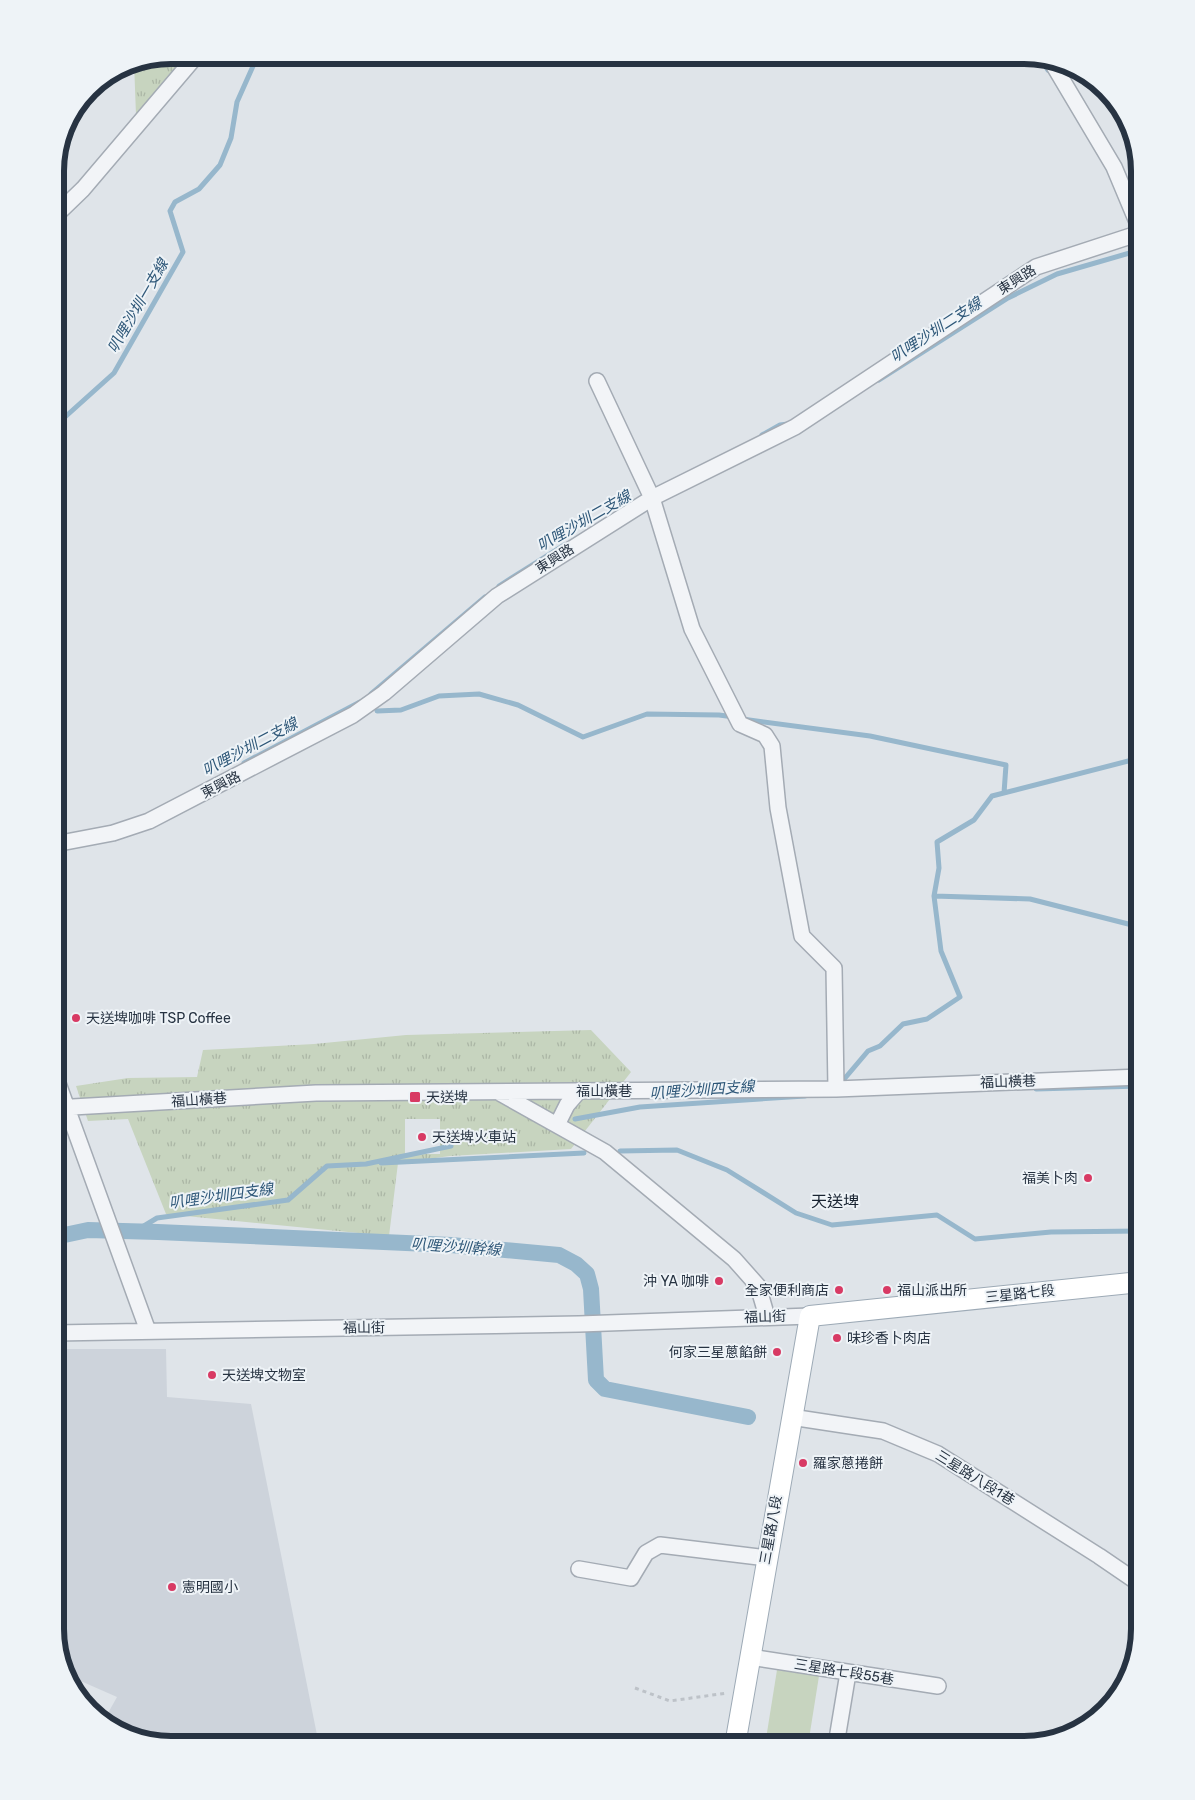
<svg xmlns="http://www.w3.org/2000/svg" width="1195" height="1800" font-family="Rubik,'Noto Sans TC',sans-serif">
  <style>
    .built { fill: #cdd3db }
    .grass { fill: url(#grass-tufts); fill-rule: evenodd }
    .pitch { fill: #c7d4bf }
    .lines { fill: none; stroke-linecap: round; stroke-linejoin: round }
    .stream { stroke: #97b7cc; stroke-width: 5 }
    .canal { stroke: #97b7cc; stroke-width: 16 }
    .minor-casing { stroke: #a4abb4; stroke-width: 18 }
    .major-casing { stroke: #9daab6; stroke-width: 22 }
    .path { stroke: #bdc2c8; stroke-width: 3; stroke-dasharray: 4 4; stroke-linecap: butt }
    .minor { stroke: #f2f4f7; stroke-width: 15 }
    .major { stroke: #fff; stroke-width: 20 }
    .poi-dot { fill: #d83a64; stroke: #eef3f7; stroke-width: 2 }
    .labels { text-anchor: middle; dominant-baseline: central; stroke-width: 4; stroke-linejoin: round; paint-order: stroke }
    .street-label { font-size: 14px; fill: #273342; stroke: #eef3f7 }
    .poi-label { font-size: 14px; fill: #273342; stroke: #eef3f7; text-anchor: start }
    .water-label { font-size: 15px; font-style: italic; fill: #2e5778; stroke: #eef3f7 }
    .quarter-label { font-size: 16px; fill: #192432; stroke: #eef3f7 }
    .rim { fill: none; stroke: #273342; stroke-width: 6 }
  </style>
  <defs>
    <pattern id="grass-tufts" width="24" height="20" patternUnits="userSpaceOnUse" patternTransform="scale(1.25)"><rect width="24" height="20" fill="#c7d4bf"/><path d="M3 7l-1-3M5 7V3M7 7l1-3M15 17l-1-3M17 17v-4M19 17l1-3" fill="none" stroke="#abb6a5"/></pattern>
  </defs>
  <rect width="100%" height="100%" fill="#dfe4e9"/>
  <path class="built" d="M55,1349H166L167,1397L251,1404L319,1745H163L107,1726L103,1722L117,1697L67,1675L55,1629Z"/>
  <path class="grass" d="M171,55H203L99,181L55,228V207L92,170L136,115L134,62Z
    M591,1030L631,1072L571,1149L450,1156L398,1163L389,1236L166,1214L128,1119L88,1121L76,1086L128,1078L197,1077L203,1050L314,1044L406,1035ZM405,1119H440V1154H405Z"/>
  <path class="pitch" d="M777,1670L819,1676L808,1745H765Z"/>
  <g class="lines">
    <path class="stream" d="M1040,58L1048,70
      M1136,200L1140,209
      M879,380L1008,298L1057,274L1140,250
      M55,426L114,373L183,252L170,211L175,202L199,189L220,165L231,138L237,102L258,55
      M762,435L780,425L788,424
      M499,586L564,545
      M371,694L485,597
      M377,711L401,710L439,696L479,694L518,705L583,737L647,714L719,715L734,717
      M742,719L870,736L1006,765L1004,793
      M244,763L360,702
      M934,896L939,868L937,842L974,820L992,796L1140,758
      M840,1084L868,1051L880,1046L903,1024L927,1019L960,997L941,951L934,896L1030,899L1140,927
      M1036,1089L1140,1086
      M575,1119L640,1107L805,1096
      M620,1151L677,1150L727,1170L796,1213L832,1225L937,1215L975,1239L1051,1232L1140,1231
      M381,1163L584,1153
      M134,1232L157,1218L288,1200L327,1166L366,1164L451,1146"/>
    <path class="canal" d="M55,1237L88,1230L158,1232L451,1245L559,1255L576,1264L587,1274L591,1289L596,1380L605,1389L748,1417"/>
    <defs>
      <path id="minor" d="M1051,61L1114,167L1140,229
        M55,216L83,189L197,55
        M597,381L652,498L692,629L740,724L765,735L772,746L778,808L802,936L834,968L836,1089
        M55,844L113,833L149,821L353,715L384,693L497,596L652,498L795,427L1036,267L1140,233
        M55,1075L148,1331
        M498,1092L605,1152L734,1259L758,1286L767,1317
        M55,1108L316,1093L836,1089L1140,1077
        M557,1125L567,1105L579,1091
        M55,1333L579,1324L810,1316
        M791,1417L883,1431L938,1454L1099,1556L1140,1584
        M579,1569L631,1578L646,1553L660,1545L767,1558
        M750,1657L938,1686
        M836,1745L848,1673"/>
      <path id="major" d="M735,1745L810,1316L1140,1282"/>
    </defs>
    <use href="#minor" class="minor-casing"/>
    <use href="#major" class="major-casing"/>
    <path class="path" d="M635,1688L670,1701L727,1693"/>
    <use href="#minor" class="minor"/>
    <use href="#major" class="major"/>
  </g>
  <g class="poi-dot">
    <circle cx="76" cy="1018" r="5"/>
    <rect x="409" y="1091" width="12" height="12" rx="2.5"/>
    <circle cx="422" cy="1137" r="5"/>
    <circle cx="1088" cy="1178" r="5"/>
    <circle cx="719" cy="1281" r="5"/>
    <circle cx="839" cy="1290" r="5"/>
    <circle cx="887" cy="1290" r="5"/>
    <circle cx="837" cy="1338" r="5"/>
    <circle cx="777" cy="1352" r="5"/>
    <circle cx="212" cy="1375" r="5"/>
    <circle cx="803" cy="1463" r="5"/>
    <circle cx="172" cy="1587" r="5"/>
  </g>
  <g class="labels">
    <g class="street-label">
      <text transform="translate(1017 280) rotate(-32)">東興路</text>
      <text transform="translate(555 559) rotate(-32)">東興路</text>
      <text transform="translate(221 785) rotate(-27)">東興路</text>
      <text transform="translate(1008 1082) rotate(-2)">福山橫巷</text>
      <text x="604" y="1091">福山橫巷</text>
      <text transform="translate(199 1100) rotate(-4)">福山橫巷</text>
      <text transform="translate(1020 1294) rotate(-6)">三星路七段</text>
      <text transform="translate(765 1317) rotate(-2)">福山街</text>
      <text transform="translate(364 1328) rotate(-1)">福山街</text>
      <text transform="translate(975 1478) rotate(32)">三星路八段1巷</text>
      <text transform="translate(771 1530) rotate(-80)">三星路八段</text>
      <text transform="translate(844 1672) rotate(9)">三星路七段55巷</text>
    </g>
    <g class="poi-label">
      <text x="86" y="1018">天送埤咖啡 TSP Coffee</text>
      <text x="426" y="1097">天送埤</text>
      <text x="432" y="1137">天送埤火車站</text>
      <text x="1078" y="1178" text-anchor="end">福美卜肉</text>
      <text x="709" y="1281" text-anchor="end">沖 YA 咖啡</text>
      <text x="829" y="1290" text-anchor="end">全家便利商店</text>
      <text x="897" y="1290">福山派出所</text>
      <text x="847" y="1338">味珍香卜肉店</text>
      <text x="767" y="1352" text-anchor="end">何家三星蔥餡餅</text>
      <text x="222" y="1375">天送埤文物室</text>
      <text x="813" y="1463">羅家蔥捲餅</text>
      <text x="182" y="1587">憲明國小</text>
    </g>
    <g class="water-label">
      <text transform="translate(138 306) rotate(-60)">叭哩沙圳一支線</text>
      <text transform="translate(936 330) rotate(-33)">叭哩沙圳二支線</text>
      <text transform="translate(584 521) rotate(-30)">叭哩沙圳二支線</text>
      <text transform="translate(250 747) rotate(-28)">叭哩沙圳二支線</text>
      <text transform="translate(702 1090) rotate(-4)">叭哩沙圳四支線</text>
      <text transform="translate(221 1196) rotate(-8)">叭哩沙圳四支線</text>
      <text transform="translate(456 1247) rotate(4)">叭哩沙圳幹線</text>
    </g>
    <g class="quarter-label">
      <text x="835" y="1201">天送埤</text>
    </g>
  </g>
  <path d="M0 0H1195V1800H0ZM171 64H1024A107 107 0 0 1 1131 171V1629A107 107 0 0 1 1024 1736H171A107 107 0 0 1 64 1629V171A107 107 0 0 1 171 64Z" fill="#eef3f7" fill-rule="evenodd"/>
  <path class="rim" d="M171 64H1024A107 107 0 0 1 1131 171V1629A107 107 0 0 1 1024 1736H171A107 107 0 0 1 64 1629V171A107 107 0 0 1 171 64Z"/>
</svg>
